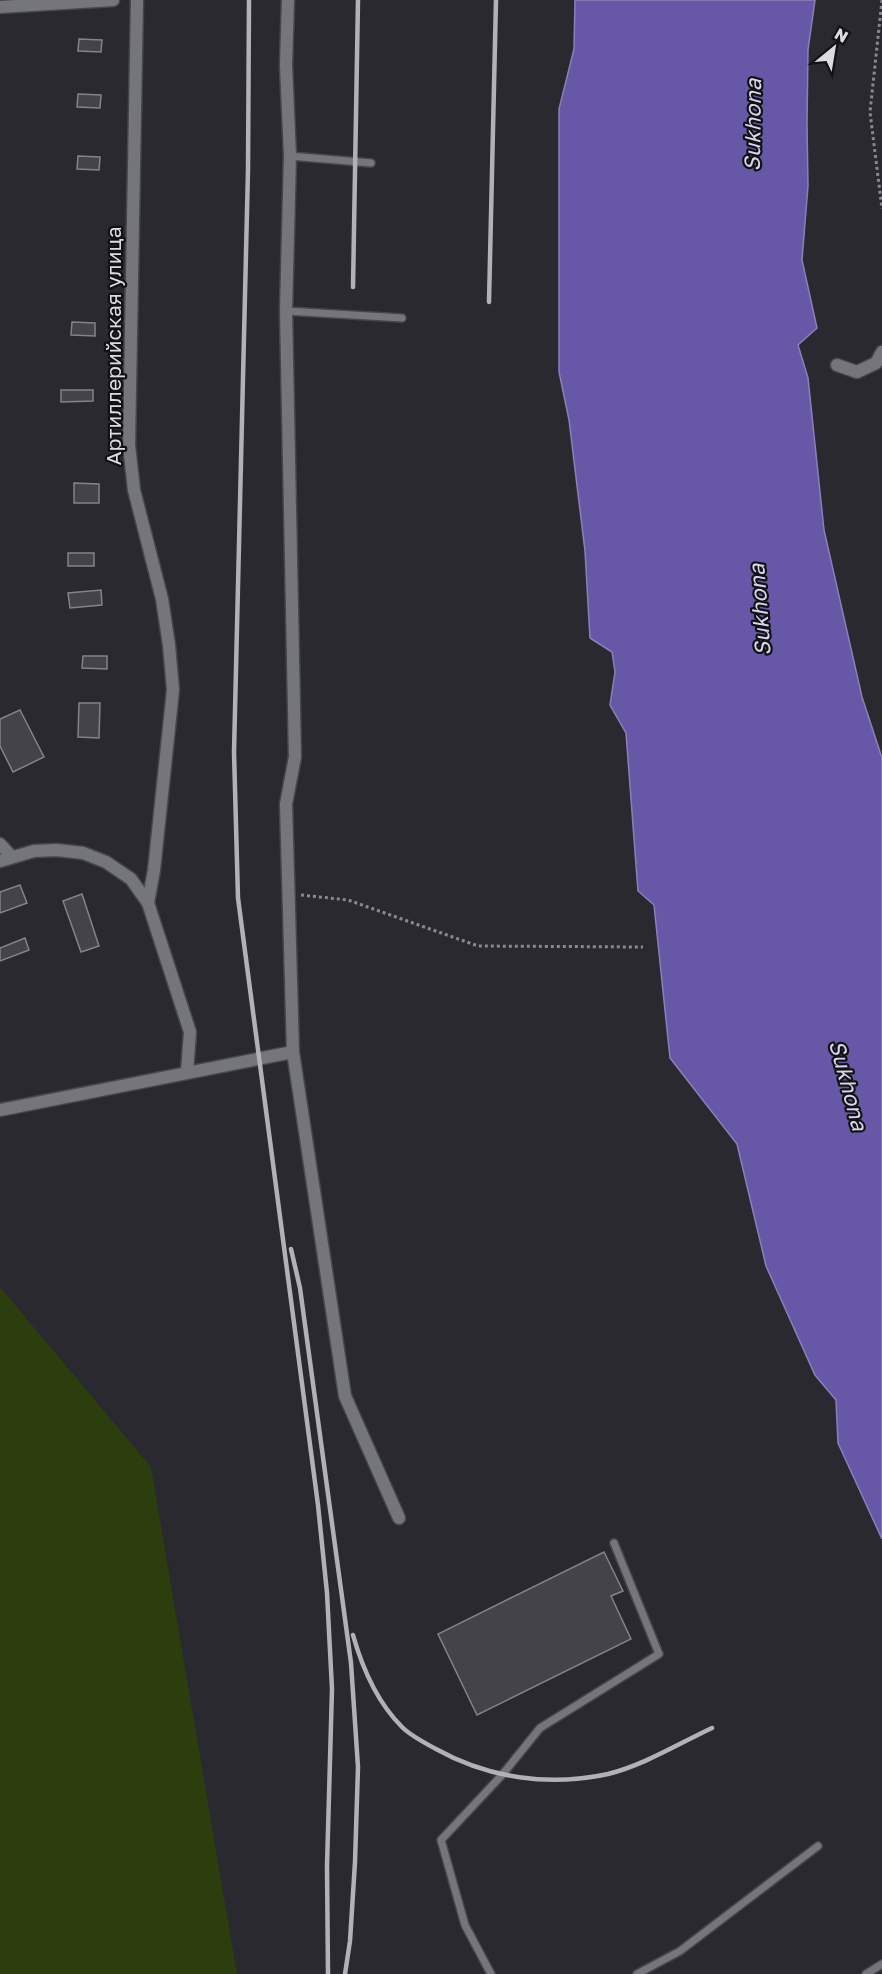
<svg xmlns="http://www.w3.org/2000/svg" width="882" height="1974" font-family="'Golos Text',sans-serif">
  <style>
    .green { fill: #2c3d0e }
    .water { fill: #6758a7; stroke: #8a80b8; stroke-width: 1.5 }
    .building { fill: #434349; stroke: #84838a; stroke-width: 1.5 }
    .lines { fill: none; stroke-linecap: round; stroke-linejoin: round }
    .service-casing { stroke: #47474b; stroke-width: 10 }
    .minor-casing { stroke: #47474b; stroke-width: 15 }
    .path { stroke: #88888d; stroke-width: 3; stroke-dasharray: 3 3; stroke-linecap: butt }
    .service { stroke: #75757c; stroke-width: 7 }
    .minor { stroke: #75757c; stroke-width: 12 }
    .rail { stroke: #b1b1b6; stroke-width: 4.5 }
    .labels { text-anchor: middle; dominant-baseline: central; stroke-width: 4.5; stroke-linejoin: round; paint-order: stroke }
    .street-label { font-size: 21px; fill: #dcdce0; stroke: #121215 }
    .water-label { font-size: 22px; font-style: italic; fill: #d8d6ec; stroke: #121215 }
  </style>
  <rect width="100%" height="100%" fill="#29292f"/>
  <path class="green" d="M0,1287L151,1467L237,1974H0Z"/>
  <path class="water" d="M575,0H815L808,50L807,124L808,186L802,260L817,328L798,345L808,378L824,530L862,697L882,758V1539L838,1443L836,1400L815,1375L766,1266L737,1144L670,1058L654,905L638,891L626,733L610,705L615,672L612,652L590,638L585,551L569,420L559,372V109L574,49Z"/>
  <path class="building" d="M79,39L102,40L101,52L78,51Z
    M78,94L101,95L100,108L77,107Z
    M78,156L100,157L99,170L77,169Z
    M72,322L95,323V336L71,335Z
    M61,390H93V401L61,402Z
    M74,483L99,484V503H74Z
    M68,553H94V566H68Z
    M101,590L102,605L70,608L68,593Z
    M83,656H107V669L82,668Z
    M79,703H100L99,738L78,737Z
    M20,710L44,757L13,772L0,746V719Z
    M20,885L27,903L0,913V892Z
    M82,894L99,946L81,952L63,901Z
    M25,938L29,950L0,961V948Z
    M604,1552L623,1591L611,1596L631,1639L477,1715L438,1634Z"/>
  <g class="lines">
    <defs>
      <path id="service" d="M290,156L371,163
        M286,311L402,318
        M491,1974L465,1925L441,1840L502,1775L540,1728L659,1654L614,1543
        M637,1974L680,1951L818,1846
        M866,1974L882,1964"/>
      <path id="minor" d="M137,0L129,445L134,490L162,599L169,645L173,690L154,870L148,903
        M0,7L113,0
        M837,365L857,372L876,363L882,352
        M0,844L12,857
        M0,861L34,851L57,850L83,853L106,862L131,879L148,903L190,1032L187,1072
        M293,1052L345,1396L399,1518
        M0,1110L293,1052L286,804L295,757L286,311L290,156L286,65L288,0"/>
    </defs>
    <use href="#service" class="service-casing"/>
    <use href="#minor" class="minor-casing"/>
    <path class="path" d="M882,0L870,112L882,209
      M301,895L348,900L478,946L643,947"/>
    <use href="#service" class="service"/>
    <use href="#minor" class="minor"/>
    <path class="rail" d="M249,0L248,170L234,752L238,898L318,1505L327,1593L332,1689L327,1866L328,1974
      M353,287L358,0
      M489,302L496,0
      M291,1249L300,1288L351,1663L358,1767L355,1862L350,1941L345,1974
      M353,1635C362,1667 378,1703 402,1727C411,1736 425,1743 436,1749C488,1778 549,1787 608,1774C644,1765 678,1744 712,1728"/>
  </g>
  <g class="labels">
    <g class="street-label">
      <text transform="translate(113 346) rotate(-90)">Артиллерийская улица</text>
    </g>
    <g class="water-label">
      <text transform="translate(752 125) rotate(-89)">Sukhona</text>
      <text transform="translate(759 610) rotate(-94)">Sukhona</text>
      <text transform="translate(849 1085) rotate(75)">Sukhona</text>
    </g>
  </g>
  <g transform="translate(834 48) rotate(30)" stroke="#121215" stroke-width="4.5" paint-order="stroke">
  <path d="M0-4.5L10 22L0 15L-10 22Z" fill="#dcdce0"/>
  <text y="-9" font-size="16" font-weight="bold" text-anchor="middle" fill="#dcdce0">N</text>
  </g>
</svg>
